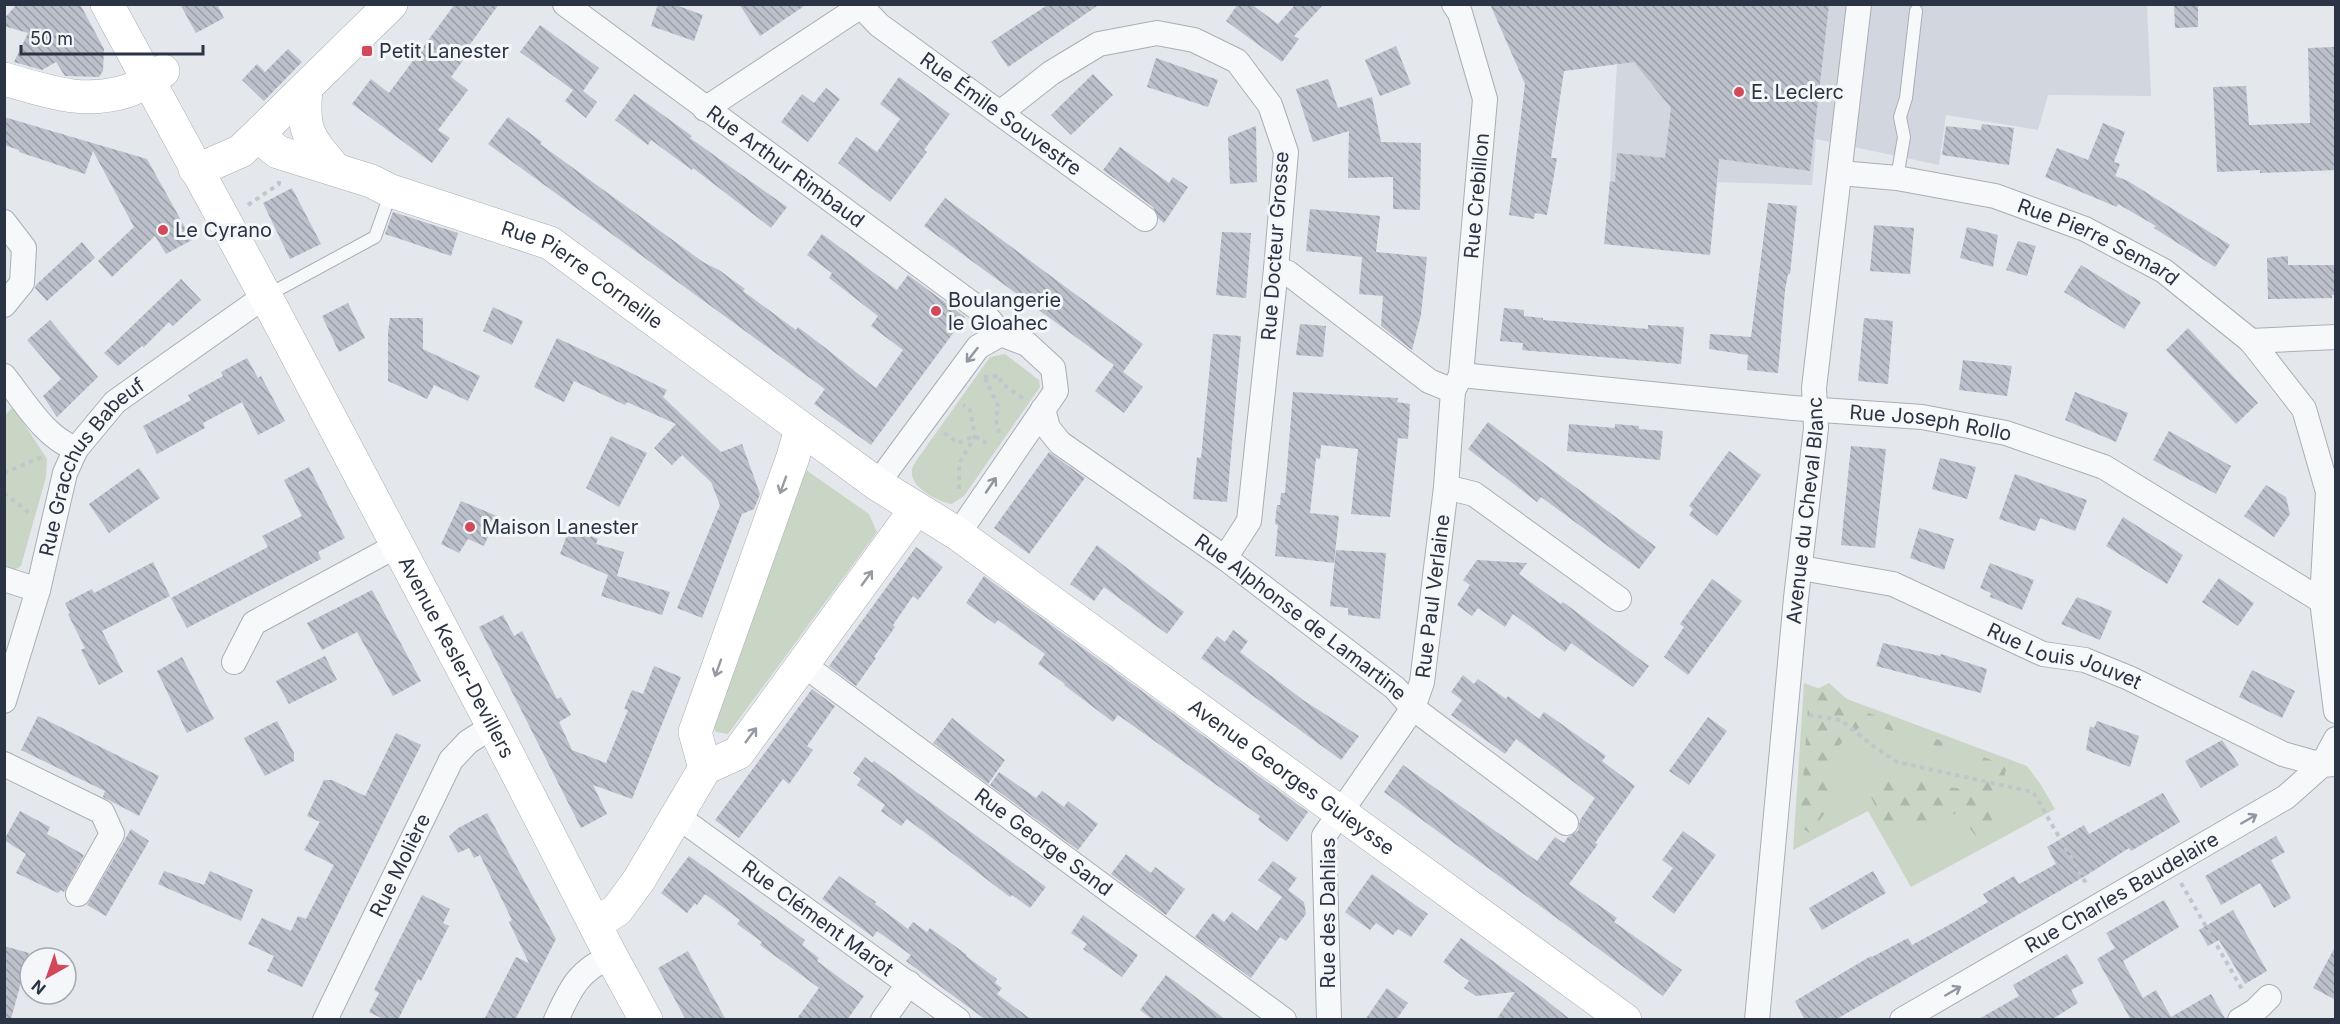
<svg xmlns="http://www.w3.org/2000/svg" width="2340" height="1024" font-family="Inter,sans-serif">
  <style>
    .built { fill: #d2d6de }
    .grass { fill: #c9d6c5 }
    .forest { fill: url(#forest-firs) }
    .building { fill: url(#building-back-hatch) }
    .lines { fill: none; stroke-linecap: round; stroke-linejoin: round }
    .lane-casing { stroke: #a9aeb7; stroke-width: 14 }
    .street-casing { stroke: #a9aeb7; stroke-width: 26 }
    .secondary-casing { stroke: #a9aeb7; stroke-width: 34 }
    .path { stroke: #c2c5cb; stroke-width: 4; stroke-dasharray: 4.5 4.5; stroke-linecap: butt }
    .lane { stroke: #f7f8fa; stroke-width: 12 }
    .street { stroke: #f7f8fa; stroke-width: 24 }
    .secondary { stroke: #fff; stroke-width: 33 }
    .oneway { stroke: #9196a0 }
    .oneway2 { stroke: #959aa2 }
    .poi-dot { fill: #d1495b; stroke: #f4f6f9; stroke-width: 2 }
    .labels { text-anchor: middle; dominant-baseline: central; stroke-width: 6; stroke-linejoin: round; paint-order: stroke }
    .poi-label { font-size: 20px; fill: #2b3445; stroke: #f4f6f9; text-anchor: start }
    .street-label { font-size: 20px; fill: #2b3445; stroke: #f4f6f9 }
  </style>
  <defs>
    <pattern id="forest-firs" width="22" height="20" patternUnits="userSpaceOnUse" patternTransform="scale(1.5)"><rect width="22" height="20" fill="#c9d6c5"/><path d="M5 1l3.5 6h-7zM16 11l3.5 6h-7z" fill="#adb8ab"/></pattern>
    <pattern id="building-back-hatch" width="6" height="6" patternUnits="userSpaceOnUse" patternTransform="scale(1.5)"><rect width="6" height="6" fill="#bbc0ca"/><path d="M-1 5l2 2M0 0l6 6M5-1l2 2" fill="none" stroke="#989da6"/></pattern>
  </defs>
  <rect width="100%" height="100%" fill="#e4e7ec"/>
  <path class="built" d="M1571,5H2147L2151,96L2048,95L2038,130L1946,115L1939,165L1816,139L1812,185L1717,182L1716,192L1610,181L1617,64Z"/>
  <path class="grass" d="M1005,354L1039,380L1040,387L964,496L952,504C939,502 910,488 912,471C912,467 914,465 916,461L990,357Z
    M13,407L47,459L46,477L21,566L14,570L5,567L4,416Z
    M806,470L869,514L877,532L728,734L716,732L710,722Z
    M1804,683L2027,766L2039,782L2055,809L1911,887L1868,811L1793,850Z"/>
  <path class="forest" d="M1829,683L1858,709L2007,766L1991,826L1979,840L1958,813L1902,828L1884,824L1868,791L1889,773L1943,787L1981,790L1980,761L1865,722L1834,750L1827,810L1810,833L1800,827L1809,693Z"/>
  <path class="building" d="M17,4H80L104,49L103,71L99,77L65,76L56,62L42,70L14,62L28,33L4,26V19Z
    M180,4H217L224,18L196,33Z
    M455,4H499L466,50L469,52L451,77L468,90L438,130L450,138L432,163L352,104L371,79L389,93Z
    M658,4H673L703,15L694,41L651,26Z
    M739,4H807L760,36Z
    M1049,4H1100L1008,67L991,42Z
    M1238,4H1251L1278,24L1296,4H1324L1294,36L1299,39L1282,62L1226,21Z
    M1490,4H1829L1810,171L1719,159L1710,255L1604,244L1610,181L1615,182L1617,153L1665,158L1671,108L1634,62L1564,71L1551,158H1557L1547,215L1535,213L1534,219L1509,215L1525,84Z
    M2174,4H2198V27L2175,28Z
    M540,25L599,68L583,91L597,102L586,118L565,101L573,90L520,52Z
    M1396,46L1411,84L1380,96L1365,60Z
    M2335,47L2336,170L2260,173V170L2217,172L2213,87L2246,86L2249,125L2310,123L2308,48Z
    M288,49L302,62L264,101L242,80L257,64L265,72Z
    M1156,58L1218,80L1208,107L1147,87Z
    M1093,74L1113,95L1071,135L1051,115Z
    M899,77L950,114L924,150L927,152L890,202L838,163L856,137L877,152L900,119L880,104Z
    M1328,79L1338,108L1372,97L1381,142L1421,143L1420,210L1393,209V177L1348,178L1349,131L1313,142L1296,89Z
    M826,88L840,99L808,142L781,122L802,94L814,103Z
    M634,94L692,136L690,138L787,207L771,228L693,168L692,170L651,140L648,145L615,120Z
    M4,117L147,159L192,240L166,254L155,236L112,277L98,261L134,227L93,151L85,174L19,152V150L4,145Z
    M508,117L542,142L540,144L703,262L719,270L745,289L743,291L796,330L798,327L828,350L876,388L903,350L871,326L878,316L829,278L832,273L807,255L822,234L897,290L908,275L965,317L871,445L814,404L825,389L488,144Z
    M2103,123L2125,132L2114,162L2120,164L2115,176L2128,181L2230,245L2215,267L2154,228L2156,226L2118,204L2117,207L2045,177L2057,148L2088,160Z
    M1982,124L2014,128L2009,165L1942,155L1946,126L1981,130Z
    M1256,126L1257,182L1230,184L1228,137Z
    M1120,147L1169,183L1173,177L1188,187L1164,223L1159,219L1153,207L1103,170Z
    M292,188L321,244L290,259L263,203Z
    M945,198L1143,344L1123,372L1143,387L1124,413L1095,391L1114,365L924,226Z
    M1768,203L1797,206L1790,274H1788L1785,290L1778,373L1747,370L1748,355L1709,349L1710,334L1751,337Z
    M1310,209L1380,216L1376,252L1427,257L1421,315L1412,350L1381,326L1383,296L1359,294L1362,257L1306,251Z
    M393,212L458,233L451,256L385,234Z
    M1874,225L1914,228L1910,274L1870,271Z
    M1967,227L1998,235L1993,267L1960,258Z
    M1222,232L1251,233L1246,298L1216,295Z
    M2018,241L2036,246L2027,276L2006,270Z
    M82,242L95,258L47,301L35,288L36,285Z
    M2288,256V265H2336V295H2332V298L2268,299L2267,258Z
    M2081,265L2141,302L2124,329L2064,292Z
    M181,279L201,300L173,326L169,322L144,347L142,346L118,366L104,353Z
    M348,303L365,338L339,352L322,316Z
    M493,307L523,321L512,345L483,331Z
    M1504,308L1524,310V316L1543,318V320L1648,329V325L1684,327L1681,364L1522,350L1523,343L1500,341Z
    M390,318H423V349L480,376L468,401L434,385L427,399L388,381V332Z
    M1864,318L1893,321L1888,384L1858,381Z
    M50,320L98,377L57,417L43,396L61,379L27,340Z
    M1300,324L1326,326L1323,357L1296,355Z
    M2188,328L2258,403L2236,424L2166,350Z
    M1213,334L1241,336L1227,502L1193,499L1197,457L1201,458Z
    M557,338L667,390L663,397L721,452L742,444L760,494L754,509L742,514L702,618L677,608L720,505L711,482L682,455L672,465L654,448L676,424L627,402L625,405L574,381L564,402L534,387Z
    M247,358L258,378L261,376L285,421L258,435L242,402L203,423L205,428L157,454L143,426L191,400L188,395L223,376L221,372Z
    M1963,360L2012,366L2007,396L1959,390Z
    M1293,392L1398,398L1397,402L1410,404L1408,439L1398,438L1390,517L1351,514L1358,449L1321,445L1320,459L1316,458L1310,513L1339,516L1334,563L1275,556L1278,525L1275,524L1277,505H1280L1281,493H1285Z
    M2075,392L2128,413L2116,442L2065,420Z
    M1488,422L1656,547L1639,569L1541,497L1537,502L1468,449Z
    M1569,424L1615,428V424L1639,426V429L1663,431L1660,460L1567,451Z
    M2169,431L2231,466L2216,494L2153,460Z
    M611,436L647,453L619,507L586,488Z
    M1851,446L1886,449L1875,548L1841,545Z
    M1729,451L1761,475L1717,536L1689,515L1693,509L1689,506Z
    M1049,452L1085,478L1029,554L994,528Z
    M1940,458L1976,467L1967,499L1932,489Z
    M309,467L345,538L318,552L321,559L187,628L171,598L268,547L262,536L302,516L284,480Z
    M139,468L160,498L109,533L89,504Z
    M2015,474L2087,500L2075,531L2040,518L2035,531L1999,519Z
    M2266,485L2286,497L2290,514L2274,537L2244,516Z
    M461,501L497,516L484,546L468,539L459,553L441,544Z
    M2123,517L2183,555L2167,584L2106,546Z
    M570,527L598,539L596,544L624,552L617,576L670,592L662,615L601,596L608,575L560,554Z
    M1919,528L1954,539L1944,570L1910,558Z
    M1097,545L1184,612L1167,634L1104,587L1094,601L1070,584Z
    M916,547L943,567L918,600L913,596L893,625L895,627L874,657L876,658L856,686L829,666Z
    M1336,550L1386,553L1380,619L1348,615V608L1330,606Z
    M1477,560L1527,563L1519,574L1561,604L1563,602L1649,666L1633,687L1571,643L1565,652L1513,614L1505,627L1478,608L1472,616L1457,605L1470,585L1463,580Z
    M153,562L170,596L102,631L123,672L99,685L81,650L85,648L68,614L70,613L65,603L92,589L94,593Z
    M1990,563L2034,580L2022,610L1990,597L1991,593L1980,588Z
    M984,576L1308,812L1287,842L1258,820L1260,816L1118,715L1113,722L1064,685L1065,684L1038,664L1045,654L998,620L995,624L966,603Z
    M2219,578L2254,603L2238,626L2202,602Z
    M1712,579L1742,601L1688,675L1664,657L1684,627L1680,624Z
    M372,590L421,681L393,696L357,632L322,650L307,623Z
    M2077,597L2112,611L2100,640L2061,624Z
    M503,615L514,636L522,631L557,699L561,697L571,715L559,722L572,750L606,763L628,710L624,709L632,690L643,694L654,666L681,677L632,799L593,785L607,814L581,828L479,627Z
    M1233,630L1248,641L1240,652L1303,700L1359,736L1341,760L1201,658L1217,636L1225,642Z
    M1883,643L1940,656L1941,654L1987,669L1981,693L1876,666Z
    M325,656L337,680L289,704L276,681Z
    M182,657L214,719L187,733L157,671Z
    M2252,670L2295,691L2282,718L2239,697Z
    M1463,675L1474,684L1478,679L1506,699L1508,696L1539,719L1544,712L1553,718L1606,756L1602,761L1635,786L1595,843L1598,844L1569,884L1617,918L1614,922L1682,970L1663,996L1384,792L1403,765L1537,861L1555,837L1564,843L1568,837L1578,831L1580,820L1595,798L1516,739L1505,754L1451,715L1462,700L1451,692Z
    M812,689L835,706L807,746L813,750L789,784L783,779L739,838L715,820Z
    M38,716L159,776L139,816L103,797L105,791L21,750Z
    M1708,717L1727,731L1689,785L1669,771Z
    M952,718L1005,760L988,784L933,743Z
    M277,721L294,753V761L265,776L244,738Z
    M2097,721L2139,736L2130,767L2086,750L2090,726L2094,728Z
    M396,733L421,745L302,987L267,971L274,956L248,944L262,918L291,931L298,916L306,919L334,865L304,850L320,822L307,816L324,780H332L365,796Z
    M2222,740L2239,765L2201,788L2185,761Z
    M865,757L872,763L874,761L1046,887L1030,908L1012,895L1010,897L907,819L901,826L881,811L885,805L857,785L861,779L853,773Z
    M999,772L1036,798L1042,791L1064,807L1068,801L1098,824L1078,850L990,785Z
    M2163,793L2180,822L2131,851L2129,848L2087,875L1835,1020H1805L1795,1001L1871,956L1872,957L1908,938L1912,945L1956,921L1988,902L1983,894L2014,876L2019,884L2056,864L2047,847L2084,825L2089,834Z
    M20,811L50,827L47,834L84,855L64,892L61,890L58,893L16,873L26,854L4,840Z
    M487,813L556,939L515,1020H484L516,957L529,963L509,922L512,920L480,855L474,858L469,848L458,853L449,836L458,828Z
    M131,829L149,841L106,916L87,905Z
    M1683,831L1716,855L1674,914L1652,897L1673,868L1662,860Z
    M2276,836L2285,852L2271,860L2291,898L2274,908L2260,883L2221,905L2205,876Z
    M1126,854L1151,873L1155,867L1185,889L1166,915L1111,874Z
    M689,856L805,940L802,945L819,958L817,961L864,996L847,1020H796L819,988L760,945L762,942L737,924L740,920L705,894L697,905L695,903L687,913L661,893Z
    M1273,861L1297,878L1288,890L1304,902L1306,914L1286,941L1280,937L1251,978L1195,937L1213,913L1224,922L1232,912L1257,931L1282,897L1258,880Z
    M164,871L204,885L210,871L253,890L241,921L158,884Z
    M1873,871L1886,893L1822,930L1809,908Z
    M1372,874L1428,914L1411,937L1398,929L1393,935L1376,923L1370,930L1345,912Z
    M839,876L876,902L875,904L908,929L913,922L927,932L930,928L967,955L966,956L997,979L995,983L1002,988L997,994L1032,1020H986L906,961L911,955L877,931L873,937L822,899Z
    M422,895L450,909L443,923L449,926L421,981L418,979L398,1020H385L369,1012L379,993L374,990Z
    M2164,900L2179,927L2123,961L2143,998L2156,990L2171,1017L2211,994L2226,1020H2131L2097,959L2115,948L2106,933Z
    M2233,910L2267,971L2245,984L2219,940L2208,946L2199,930Z
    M1083,915L1138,955L1122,977L1083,949L1087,944L1071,933Z
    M1461,938L1542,997L1571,1020H1496L1515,992L1476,996L1464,988L1469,981L1443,962Z
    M2336,945V1000L2313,988Z
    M4,946L29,953L11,1019L4,1018Z
    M688,951L726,1020H686L658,968Z
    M2067,954L2084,983L2071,990L2078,1003L2051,1020H1977L2019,996L2013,985Z
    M1166,975L1177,983L1226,1020H1153L1140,1010Z
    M1387,988L1408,1003L1396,1020H1365Z"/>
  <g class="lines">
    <defs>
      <path id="lane" d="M1897,178L1904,137L1900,117L1906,98L1916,11
        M266,296L375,237L391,192"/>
      <g id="street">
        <path id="s1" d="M565,4L983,312L1001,334"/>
        <path id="s2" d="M859,4L879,25L1145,219"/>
        <path d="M705,109L864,4"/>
        <path d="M1000,113L1051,73L1099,44L1157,33L1194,40L1237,61L1270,105L1286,152L1276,269L1249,521L1225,558"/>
        <path id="s3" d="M1840,173L1897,178L1995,196L2085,229L2164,271L2251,341L2336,337"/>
        <path d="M4,222L24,248L22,283L4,305"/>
        <path d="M1276,269L1288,273L1429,381L1453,391"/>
        <path d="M2251,341L2304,409L2328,492L2322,601L2336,711"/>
        <path id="s4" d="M1461,375L1793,408L1922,417L2006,433L2104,467L2322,601"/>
        <path d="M4,376C25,402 44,437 76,449"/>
        <path id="s5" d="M1043,409L1048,428L1060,443L1225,558L1395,688L1413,708L1566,823"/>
        <path d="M877,484L978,347L1001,334L1027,344L1053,368L1056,391L958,534"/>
        <path d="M1446,487L1474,494L1619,599"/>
        <path id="s6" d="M1801,568L1893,584L2043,654L2085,660L2129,678L2283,754L2322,765"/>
        <path d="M4,579L38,590"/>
        <path d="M234,662L254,623L396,546"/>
        <path id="s7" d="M804,665L1284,1020"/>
        <path id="s8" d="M4,701L38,590L65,473L76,449L115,402L265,296"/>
        <path d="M4,764L102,812L112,834L78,894"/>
        <path d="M2322,765L2336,739"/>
        <path id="s9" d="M677,816L958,1020"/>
        <path id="s10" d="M325,1020L451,760L468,742L493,726"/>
        <path d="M556,1020C571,988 577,972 611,956"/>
        <path d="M883,1020L909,983"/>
        <path id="s11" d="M1329,1020L1324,836L1413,708L1422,682L1446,487L1453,391L1461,375L1485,99L1460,13L1454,4"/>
        <path id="s12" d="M1757,1020L1796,598L1816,428L1814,388L1859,4"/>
        <path id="s13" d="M1902,1020L2286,797L2322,765L2334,764"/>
        <path d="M2240,1020L2255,1011L2269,997"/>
      </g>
      <g id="secondary">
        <path id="s14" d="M107,4L273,310L493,726L611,956L646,1020"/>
        <path d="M4,79C47,91 82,105 127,91C139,88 151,78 163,71"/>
        <path d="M306,88C302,132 308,137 335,169"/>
        <path id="s15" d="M258,136L278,152L371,181L391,191L550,243L877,484L958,534L1625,1020"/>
        <path d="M195,169L209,165L241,151L391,4"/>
        <path d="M705,768L695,732L793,457L801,429"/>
        <path d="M595,924L617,910L639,880L705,768L738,753L916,509"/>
      </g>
    </defs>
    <use href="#lane" class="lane-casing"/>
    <use href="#street" class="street-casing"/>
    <use href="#secondary" class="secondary-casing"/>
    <path class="path" d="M248,205L279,184V181
      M984,377L1000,376L1001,383L1023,398
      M985,378L998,406L996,420L999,433
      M944,433L958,443L975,436L990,445
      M4,473L42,457
      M959,489V464L975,436L970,410L963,405
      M4,493L32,515
      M1809,715L1841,720L1872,745L1897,762L2033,792L2087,885
      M2181,883L2243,991"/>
    <use href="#lane" class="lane"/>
    <use href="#street" class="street"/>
    <use href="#secondary" class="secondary"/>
  </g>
  <defs><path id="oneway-shaft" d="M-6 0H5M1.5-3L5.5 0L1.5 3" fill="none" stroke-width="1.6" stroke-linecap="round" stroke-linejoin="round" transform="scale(1.5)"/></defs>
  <g class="oneway">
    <use href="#oneway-shaft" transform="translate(972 355) rotate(128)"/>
    <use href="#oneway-shaft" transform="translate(991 485) rotate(-56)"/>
    <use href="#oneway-shaft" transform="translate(2249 819) rotate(-30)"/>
    <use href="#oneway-shaft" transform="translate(1953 991) rotate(-30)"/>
  </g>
  <g class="oneway2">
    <use href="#oneway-shaft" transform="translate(783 485) rotate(110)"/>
    <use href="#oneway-shaft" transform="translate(867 578) rotate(-54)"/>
    <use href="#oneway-shaft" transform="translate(718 668) rotate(110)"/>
    <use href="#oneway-shaft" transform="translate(751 735) rotate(-53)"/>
  </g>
  <g class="poi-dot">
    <rect x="361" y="45" width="12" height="12" rx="3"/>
    <circle cx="1739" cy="92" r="6"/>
    <circle cx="163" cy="230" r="6"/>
    <circle cx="936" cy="311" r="6"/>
    <circle cx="470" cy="527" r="6"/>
  </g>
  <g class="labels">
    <g class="poi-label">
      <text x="379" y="51">Petit Lanester</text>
      <text x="1751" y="92">E. Leclerc</text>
      <text x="175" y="230">Le Cyrano</text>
      <text x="948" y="300">Boulangerie<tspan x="948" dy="23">le Gloahec</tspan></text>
      <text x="482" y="527">Maison Lanester</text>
    </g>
    <g class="street-label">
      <text stroke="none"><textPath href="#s2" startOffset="180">Rue Émile Souvestre</textPath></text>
      <text stroke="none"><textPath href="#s1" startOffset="274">Rue Arthur Rimbaud</textPath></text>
      <text stroke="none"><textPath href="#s11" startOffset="858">Rue Crebillon</textPath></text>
      <text stroke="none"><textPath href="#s3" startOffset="270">Rue Pierre Semard</textPath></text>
      <text transform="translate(1275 246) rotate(-86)">Rue Docteur Grosse</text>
      <text stroke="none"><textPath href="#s15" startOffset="356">Rue Pierre Corneille</textPath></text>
      <text stroke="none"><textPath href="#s4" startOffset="472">Rue Joseph Rollo</textPath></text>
      <text stroke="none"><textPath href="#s8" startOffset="254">Rue Gracchus Babeuf</textPath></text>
      <text stroke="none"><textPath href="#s12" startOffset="512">Avenue du Cheval Blanc</textPath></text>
      <text stroke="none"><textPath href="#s11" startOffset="454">Rue Paul Verlaine</textPath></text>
      <text stroke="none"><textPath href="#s5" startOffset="336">Rue Alphonse de Lamartine</textPath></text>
      <text stroke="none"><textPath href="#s6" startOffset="280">Rue Louis Jouvet</textPath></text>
      <text stroke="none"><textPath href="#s14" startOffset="741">Avenue Kesler-Devillers</textPath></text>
      <text stroke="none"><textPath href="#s15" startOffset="1227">Avenue Georges Guieysse</textPath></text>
      <text stroke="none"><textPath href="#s7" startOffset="298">Rue George Sand</textPath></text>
      <text stroke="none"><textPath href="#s10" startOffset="172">Rue Molière</textPath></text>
      <text stroke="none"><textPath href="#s13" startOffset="254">Rue Charles Baudelaire</textPath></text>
      <text transform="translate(1328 913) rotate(-90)">Rue des Dahlias</text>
      <text stroke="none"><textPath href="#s9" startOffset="174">Rue Clément Marot</textPath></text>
    </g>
  </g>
  <rect width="2340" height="1024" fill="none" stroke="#2b3445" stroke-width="12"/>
  <g transform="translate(48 976) rotate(220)"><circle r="28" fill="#f4f6f9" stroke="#a4a8b1" stroke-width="1.5"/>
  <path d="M0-4.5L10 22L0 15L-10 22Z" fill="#d1495b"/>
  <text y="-9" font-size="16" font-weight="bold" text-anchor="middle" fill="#2b3445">N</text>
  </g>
  <path d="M21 45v9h182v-9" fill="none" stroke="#2b3445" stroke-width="3"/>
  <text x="30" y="45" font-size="18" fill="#2b3445" stroke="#f4f6f9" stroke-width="4.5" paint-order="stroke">50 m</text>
</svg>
